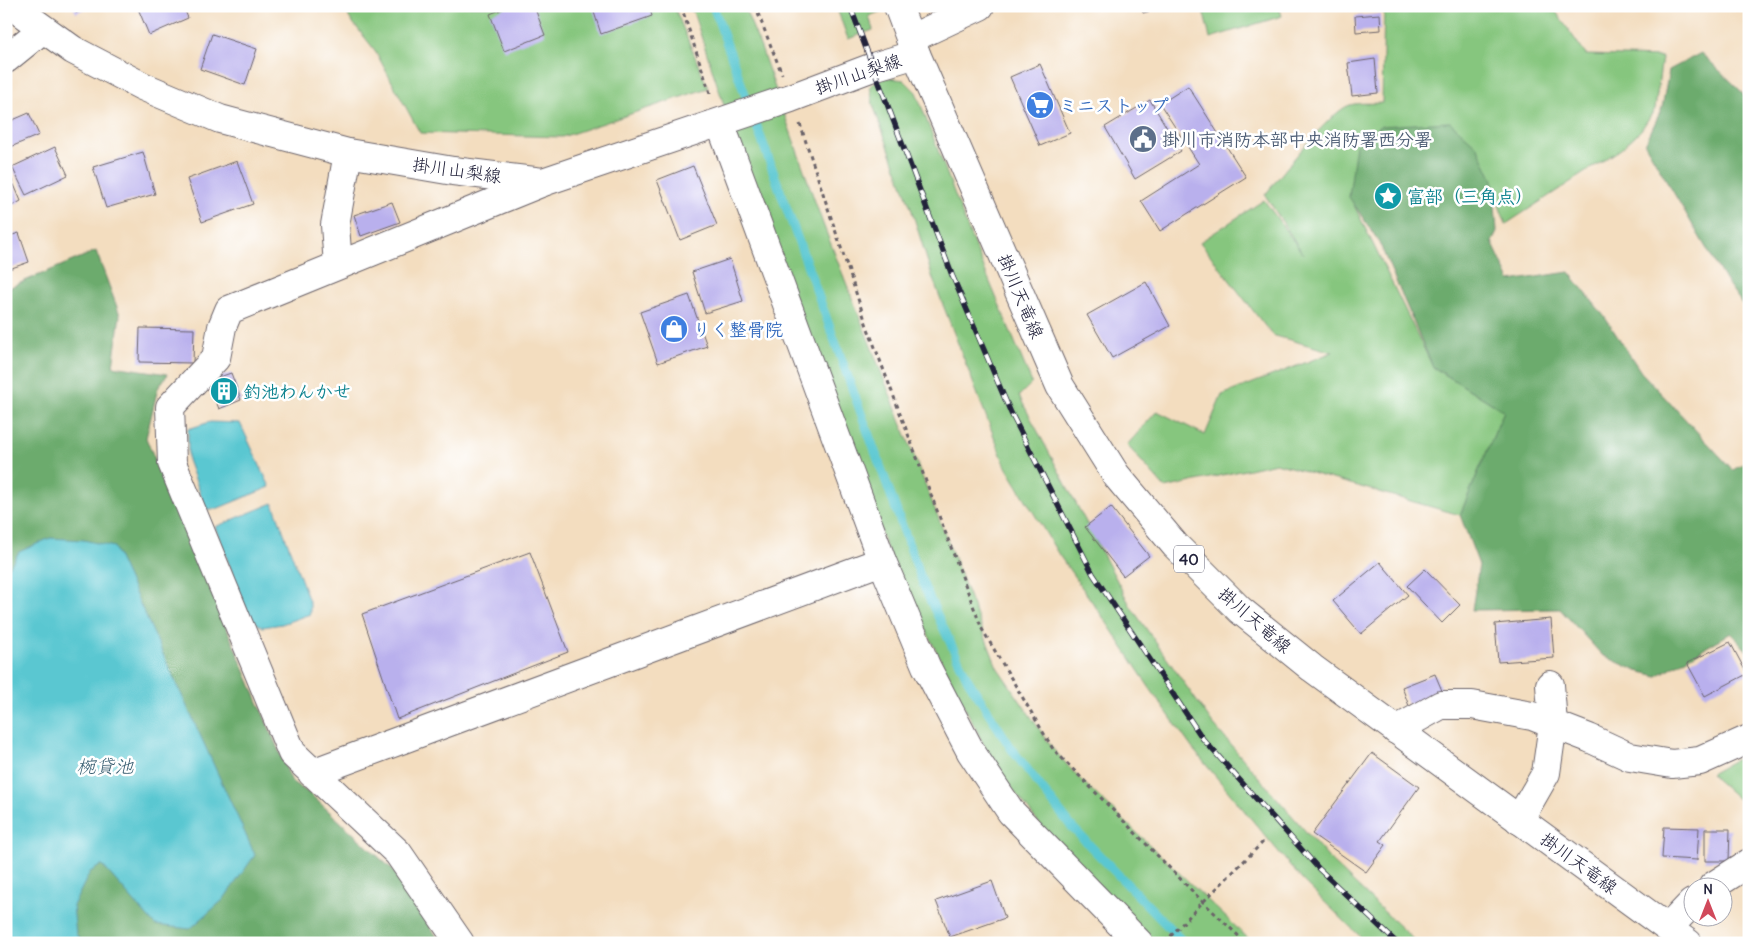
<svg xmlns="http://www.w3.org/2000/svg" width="1755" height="949" font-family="Delius,'Klee One',sans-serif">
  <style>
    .green { fill: #86c67e; stroke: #54745c }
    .forest { fill: #6cab6d; stroke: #476654 }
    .water { fill: #5ac7d1; stroke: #3e7486 }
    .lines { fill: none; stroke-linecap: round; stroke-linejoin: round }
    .stream { stroke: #5ac7d1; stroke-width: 9 }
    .building { fill: #b9b0ed }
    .minor-casing { stroke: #6b6369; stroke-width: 30 }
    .secondary-casing { stroke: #6b6369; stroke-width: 30 }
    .primary-casing { stroke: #6b6369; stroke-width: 30 }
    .path { stroke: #6b6369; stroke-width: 3; stroke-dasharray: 4 4; stroke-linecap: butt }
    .minor { stroke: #fff; stroke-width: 28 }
    .secondary { stroke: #fff; stroke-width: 28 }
    .primary { stroke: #fff; stroke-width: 28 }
    .rail-casing { stroke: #22223b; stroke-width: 5.5 }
    .rail { stroke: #fff; stroke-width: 4; stroke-dasharray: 11; stroke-linecap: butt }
    .labels { text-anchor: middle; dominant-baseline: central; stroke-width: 5; stroke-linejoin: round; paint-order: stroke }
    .shield { fill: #fff; stroke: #646476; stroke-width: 1 }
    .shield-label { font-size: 16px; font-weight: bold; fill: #22223b }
    .street-label { font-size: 18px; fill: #22223b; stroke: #fff }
    .shop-label { font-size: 18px; font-weight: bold; fill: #366cbe; stroke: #fff; text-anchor: start }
    .service-label { font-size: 18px; font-weight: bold; fill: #4e5e75; stroke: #fff; text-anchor: start }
    .culture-label { font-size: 18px; font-weight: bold; fill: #0d838f; stroke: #fff; text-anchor: start }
    .water-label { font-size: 19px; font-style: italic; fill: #365c70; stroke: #fff }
  </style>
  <rect width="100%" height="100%" fill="#fff"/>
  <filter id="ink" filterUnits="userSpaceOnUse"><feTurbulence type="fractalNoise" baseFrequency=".02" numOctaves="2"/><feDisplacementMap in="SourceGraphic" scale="10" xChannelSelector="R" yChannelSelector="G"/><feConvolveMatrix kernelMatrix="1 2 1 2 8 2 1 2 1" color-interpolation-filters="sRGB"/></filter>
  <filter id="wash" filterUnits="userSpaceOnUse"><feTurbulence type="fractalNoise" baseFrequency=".0096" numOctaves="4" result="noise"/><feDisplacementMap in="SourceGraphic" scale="20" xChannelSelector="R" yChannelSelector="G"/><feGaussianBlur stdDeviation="1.12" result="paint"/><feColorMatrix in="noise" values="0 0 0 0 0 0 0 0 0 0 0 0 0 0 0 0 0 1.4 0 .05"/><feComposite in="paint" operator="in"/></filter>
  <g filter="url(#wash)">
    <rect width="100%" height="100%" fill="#f3ddbf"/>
    <path class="green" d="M344,6H674L708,88L562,137L420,133L374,49L350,19Z
      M691,6H744L761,48L823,224L997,667L1053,749L1080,779L1253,943H1156L1050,838L994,765L892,563L736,141Z
      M836,6H883L884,10L869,16L873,30L848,39Z
      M1202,6H1279L1282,16L1210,38Z
      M1384,6H1552L1586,55L1662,57L1655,109L1641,130L1621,149L1506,224L1477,146L1356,144L1353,203L1433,367L1504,411L1460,515L1276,463L1165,488L1127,445L1157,411L1205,435L1222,395L1333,352L1272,335L1200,242L1264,200L1303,254L1265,195C1279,177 1331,110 1350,105C1360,102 1372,104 1382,103Z
      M883,77L904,80L916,92L971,237L1032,383L1019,396L1131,607L1212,723L1333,863L1417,943H1367L1303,881L1192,748L1149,687L1107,623L1059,555L1005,465L933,279L911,208L873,105L870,86Z
      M1749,752V809L1710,774Z"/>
    <path class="forest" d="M1701,53L1738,88L1749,101V313L1725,280L1645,144L1662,108L1669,70Z
      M1450,122L1477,146L1493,180L1497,231L1492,242L1510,281L1569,272L1604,316L1641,372L1733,470L1749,460V653L1731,633L1657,676L1637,671L1602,655L1560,609L1472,610L1479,565L1460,515L1504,411L1433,367L1379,242L1349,197L1356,144L1381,126Z
      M96,251L120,315L113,366L168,374L158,388L146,438L292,782L309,793L393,870L441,943H6V289Z"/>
    <path class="water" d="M210,422L240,423L270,487L216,509H206L188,460V429Z
      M273,503L310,604V614L282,624L263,627L250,620L215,527Z
      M50,538L84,540L114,547L255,855L223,900L190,929L155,925L102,865L90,872L73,906L76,934L83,943H6V572L19,552Z"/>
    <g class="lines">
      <path class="stream" d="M713,6L925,589L968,680L1013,751L1071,826L1184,943"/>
    </g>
    <g id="blocks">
      <path class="building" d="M73,6H90L76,13Z
        M137,6H183L188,18L149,35Z
        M510,6H534L545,35L504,51L490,14Z
        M592,6H649L652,16L601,34Z
        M1141,6H1166V7L1143,13Z
        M1380,14L1381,30L1356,32L1355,16Z
        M212,34L257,49L245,85L200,69Z
        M1375,59L1378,93L1352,96L1348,63Z
        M1040,64L1070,133L1040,146L1010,77Z
        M1188,86L1246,177L1160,231L1141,201L1199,164L1160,104Z
        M1150,100L1181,151L1135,179L1105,127Z
        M29,113L39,135L6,149V123Z
        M55,147L68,175L26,195L12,167Z
        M143,152L155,194L106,208L93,167Z
        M237,161L253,204L202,222L187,179Z
        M6,166L21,201L6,209Z
        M693,166L717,225L680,240L657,180Z
        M392,202L400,222L361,236L354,215Z
        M19,233L29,262L6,270V237Z
        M730,259L743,301L705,313L692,272Z
        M1146,282L1170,326L1112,358L1087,315Z
        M689,295L707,346L658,363L640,312Z
        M140,328L194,329L193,363L139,362Z
        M231,373L241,400L219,409L208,381Z
        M1111,507L1149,556L1123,576L1085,527Z
        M530,552L568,652L397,719L362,614Z
        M1380,562L1408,595L1361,634L1333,601Z
        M1425,569L1460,605L1442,623L1407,586Z
        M1551,619L1554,658L1498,662L1495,624Z
        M1730,642L1747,674L1705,696L1687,663Z
        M1435,674L1443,693L1409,706L1402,687Z
        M1372,753L1419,787L1380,841L1386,845L1366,872L1312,834Z
        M1664,827L1699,828L1697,860L1662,858Z
        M1705,829H1730L1729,861H1705Z
        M992,881L1005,918L950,937L936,901Z"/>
    </g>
  </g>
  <g filter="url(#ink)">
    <use href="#blocks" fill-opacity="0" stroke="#6b6369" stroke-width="1"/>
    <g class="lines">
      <defs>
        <path id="minor" d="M910,39L980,6
          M6,59L43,29
          M720,123L882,561L926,666L971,752L1011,812L1139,943
          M338,265L335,225L348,153
          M1396,730L1441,705H1472L1532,716L1589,738L1630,757L1672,764L1700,761L1749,739
          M312,773L882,561
          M1519,820L1546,773L1553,724L1550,685
          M1713,886L1749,863
          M1668,928L1692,903
          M460,943L398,853L292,753L172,463L170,407L216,358L222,327L229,310L543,182"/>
        <path id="secondary" d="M12,6L73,50L142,86L220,119L348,153L453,171L543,182L791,98L873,67L916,54"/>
        <path id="primary" d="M898,6L916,54L1060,386L1116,475L1175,545L1240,610L1312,668L1688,943"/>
      </defs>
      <use href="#minor" class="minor-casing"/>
      <use href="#secondary" class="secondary-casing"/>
      <use href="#primary" class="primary-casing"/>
      <path class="path" d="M681,6L711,96
        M755,6L782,74
        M800,124L867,326L982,629L1053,749L1203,902L1246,943
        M1165,942L1199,906L1264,841"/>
      <use href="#minor" class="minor"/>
      <use href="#secondary" class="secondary"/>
      <use href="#primary" class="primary"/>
      <defs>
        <path id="rail" d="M850,6L952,275L1011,413L1093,574L1203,739L1319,869L1397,943"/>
      </defs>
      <use href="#rail" class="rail-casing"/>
      <use href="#rail" class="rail"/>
    </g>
  </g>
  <defs>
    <symbol id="supermarket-disc" viewBox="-11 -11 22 22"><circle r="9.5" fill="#3f7fe0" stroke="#fff"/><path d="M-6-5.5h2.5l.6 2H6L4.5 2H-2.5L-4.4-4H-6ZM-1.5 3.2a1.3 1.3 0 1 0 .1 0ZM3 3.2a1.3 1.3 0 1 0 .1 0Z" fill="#fff"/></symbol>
    <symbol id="civic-disc" viewBox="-11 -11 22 22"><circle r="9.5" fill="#5c6f8a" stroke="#fff"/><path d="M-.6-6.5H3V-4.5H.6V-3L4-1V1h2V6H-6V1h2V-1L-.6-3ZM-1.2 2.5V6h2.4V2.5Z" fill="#fff"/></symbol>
    <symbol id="sight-disc" viewBox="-11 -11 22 22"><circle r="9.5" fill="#0f9aa8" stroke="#fff"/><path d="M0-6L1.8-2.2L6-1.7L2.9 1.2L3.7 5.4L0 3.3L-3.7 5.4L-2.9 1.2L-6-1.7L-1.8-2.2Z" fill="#fff"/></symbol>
    <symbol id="shop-disc" viewBox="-11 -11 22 22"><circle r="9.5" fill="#3f7fe0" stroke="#fff"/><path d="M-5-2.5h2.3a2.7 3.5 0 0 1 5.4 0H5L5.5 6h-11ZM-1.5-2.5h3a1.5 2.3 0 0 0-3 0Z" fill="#fff"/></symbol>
    <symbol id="building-disc" viewBox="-11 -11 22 22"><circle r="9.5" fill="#0f9aa8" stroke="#fff"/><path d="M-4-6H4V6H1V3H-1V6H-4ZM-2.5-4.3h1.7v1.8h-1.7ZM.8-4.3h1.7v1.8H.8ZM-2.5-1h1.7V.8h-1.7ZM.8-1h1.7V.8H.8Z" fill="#fff"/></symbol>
  </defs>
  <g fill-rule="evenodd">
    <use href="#supermarket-disc" x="1024" y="89" width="32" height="32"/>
    <use href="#civic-disc" x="1127" y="123" width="32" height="32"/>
    <use href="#sight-disc" x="1372" y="180" width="32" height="32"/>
    <use href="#shop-disc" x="658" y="313" width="32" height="32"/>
    <use href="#building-disc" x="208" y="375" width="32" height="32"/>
  </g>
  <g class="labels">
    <rect class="shield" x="1174" y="545.5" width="30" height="27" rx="4"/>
    <g class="shield-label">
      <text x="1189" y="559">40</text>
    </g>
    <g class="street-label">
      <text transform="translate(858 74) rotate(-19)">掛川山梨線</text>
      <text transform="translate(457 170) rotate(8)">掛川山梨線</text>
      <text transform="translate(1021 296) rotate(67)">掛川天竜線</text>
      <text transform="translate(1255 620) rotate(41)">掛川天竜線</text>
      <text transform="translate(1579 863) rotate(36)">掛川天竜線</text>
    </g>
    <g class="shop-label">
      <text x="1059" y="105">ミニストップ</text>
      <text x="693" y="329">りく整骨院</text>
    </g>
    <g class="service-label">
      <text x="1162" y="139">掛川市消防本部中央消防署西分署</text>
    </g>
    <g class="culture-label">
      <text x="1407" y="196">富部（三角点）</text>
      <text x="243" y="391">釣池わんかせ</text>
    </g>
    <g class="water-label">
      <text x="105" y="766">椀貸池</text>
    </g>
  </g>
  <rect width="1755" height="949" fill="none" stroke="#fff" stroke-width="25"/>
  <g transform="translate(1708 902)"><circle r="24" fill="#ffffff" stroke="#a7a7b1"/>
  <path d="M0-4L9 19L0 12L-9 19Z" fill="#d1495b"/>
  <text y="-8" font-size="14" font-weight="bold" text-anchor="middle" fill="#22223b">N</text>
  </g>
</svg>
